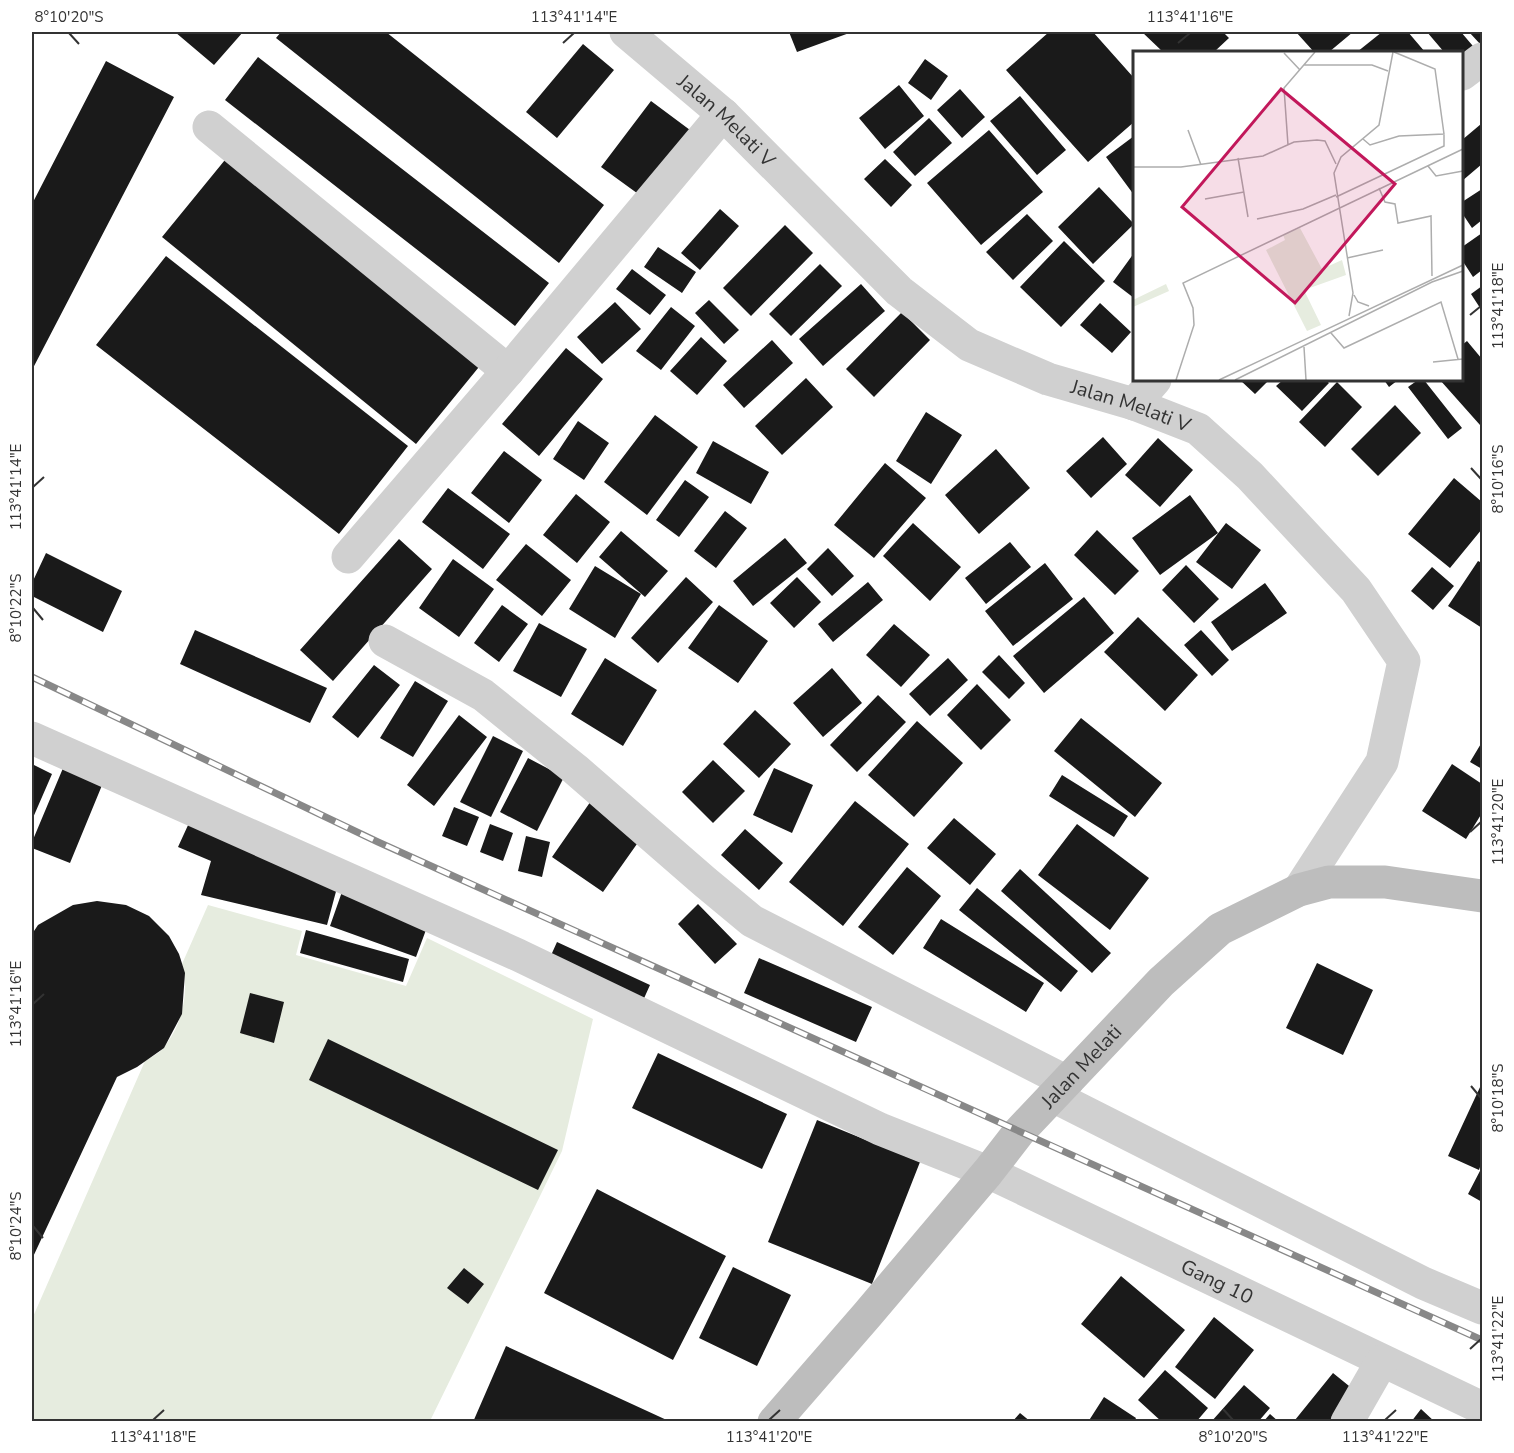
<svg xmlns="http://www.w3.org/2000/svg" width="1514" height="1453" font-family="'Nunito Sans',sans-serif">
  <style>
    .green { fill: #e6ecdf }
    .building { fill: #1a1a1a }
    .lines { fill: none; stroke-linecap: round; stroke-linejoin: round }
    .street { stroke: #d0d0d0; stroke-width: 33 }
    .secondary { stroke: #bdbdbd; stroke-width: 33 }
    .rail-casing { stroke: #888; stroke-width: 7 }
    .rail { stroke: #fff; stroke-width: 4.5; stroke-dasharray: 14; stroke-linecap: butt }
    .ticks { fill: none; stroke: #333; stroke-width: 2 }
    .labels { text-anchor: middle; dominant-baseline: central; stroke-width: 6; stroke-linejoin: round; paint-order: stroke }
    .street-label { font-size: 20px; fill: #333; stroke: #fff }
    .inset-road { fill: none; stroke: #adadad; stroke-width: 1.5 }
    .view { fill: #c2185b; fill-opacity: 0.15; stroke: #c2185b; stroke-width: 3 }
    .inset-edge { fill: none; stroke: #333; stroke-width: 3 }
    .neatline { fill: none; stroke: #333; stroke-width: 2 }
    .ticks-label { font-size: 15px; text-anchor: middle; fill: #333 }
  </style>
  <rect width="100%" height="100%" fill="#fff"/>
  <path class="green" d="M208,905L302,931L296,955L406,986L427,938L593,1019L562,1151L430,1421L32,1422V1319L145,1061C151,1057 160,1053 164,1047C182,1025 190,992 182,964Z"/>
  <path class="building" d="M175,32H243L214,65Z
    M281,32H386L604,205L559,263L276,38Z
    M789,32H852L797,52Z
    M1049,32H1093L1134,78V122L1088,162L1006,70Z
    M1142,32H1223L1229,38L1214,52H1163Z
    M1296,32H1353L1329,52H1314Z
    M1382,32H1408L1425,52H1357Z
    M1427,32H1461L1478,52L1462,65V52H1444Z
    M1469,32H1482V44L1481,45Z
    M583,44L614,70L557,138L526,112Z
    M258,57L549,283L515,326L225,100Z
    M925,59L948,76L931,100L908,83Z
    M106,61L174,97L32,370V204Z
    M899,85L924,116L885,149L859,118Z
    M960,89L985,117L962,138L937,110Z
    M1020,96L1066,150L1037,175L990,121Z
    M651,101L690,130L641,196L601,167Z
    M929,118L952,143L915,176L893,152Z
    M1481,124L1482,126V164L1462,181V140Z
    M989,130L1043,192L981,245L927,183Z
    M1134,136V195L1106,157Z
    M229,155L483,362L416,444L162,237Z
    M885,159L912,185L891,207L864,179Z
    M1099,187L1134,224L1093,264L1058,227Z
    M1482,189V220L1472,228L1462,213V202Z
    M720,209L739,226L700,270L681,253Z
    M1027,214L1053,241L1013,280L986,252Z
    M785,225L813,253L751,316L723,288Z
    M1482,233V270L1473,277L1462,260V247Z
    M1064,241L1105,281L1061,327L1020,287Z
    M658,247L696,272L682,293L644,267Z
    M1134,253V298L1113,282Z
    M166,256L408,446L339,534L96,345Z
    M820,264L842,286L791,336L769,314Z
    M632,269L666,295L650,315L616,289Z
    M861,284L885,311L823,366L799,339Z
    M1482,286V311L1471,294Z
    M709,300L739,330L724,344L695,313Z
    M615,302L641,329L602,364L577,337Z
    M1100,303L1131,332L1112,353L1080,325Z
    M671,307L695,326L661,370L636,351Z
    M902,312L930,340L874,397L846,369Z
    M701,337L727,361L697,395L670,371Z
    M772,340L793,363L744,408L723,385Z
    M1467,341L1482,359V423L1480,425L1440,380H1462V345Z
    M566,348L603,379L539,456L502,424Z
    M806,378L833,407L782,455L755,426Z
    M1240,380H1269L1255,394Z
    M1283,380H1326L1329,383L1302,411L1276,386Z
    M1384,380H1398L1389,387Z
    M1418,380H1424L1462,428L1448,439L1408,387Z
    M1337,382L1362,407L1325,447L1299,422Z
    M1395,405L1421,433L1378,476L1351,449Z
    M926,412L962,435L931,484L896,461Z
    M655,415L698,447L647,515L604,482Z
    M578,421L609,443L584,480L553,459Z
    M1103,437L1127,464L1091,498L1066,471Z
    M1158,438L1193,470L1160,507L1125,475Z
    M713,441L769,472L751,504L696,473Z
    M996,449L1030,488L979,534L945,495Z
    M504,451L542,480L509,523L471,493Z
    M885,463L926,498L874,558L834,525Z
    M1454,478L1482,502V529L1450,568L1408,534Z
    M685,480L709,497L679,537L656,520Z
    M448,488L510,534L483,569L422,522Z
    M576,494L610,522L577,563L543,535Z
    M1190,495L1218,533L1160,575L1132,538Z
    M725,511L747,528L716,568L694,551Z
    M913,523L961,567L930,601L883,556Z
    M1226,523L1261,550L1232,589L1196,562Z
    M1097,530L1139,571L1115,595L1074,555Z
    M621,531L668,571L645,597L599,557Z
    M785,538L807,563L753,606L733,581Z
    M399,539L432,569L333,681L300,650Z
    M1010,542L1031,567L986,604L965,578Z
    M526,544L571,580L542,616L496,580Z
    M828,548L854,576L832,596L807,569Z
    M46,553L122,591L103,632L32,596V583Z
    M453,559L494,589L459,637L419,608Z
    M1478,561L1482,563V628L1448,606Z
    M1045,563L1073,599L1013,646L985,611Z
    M1186,565L1219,599L1194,623L1162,590Z
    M595,566L641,594L615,638L569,609Z
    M1432,567L1454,586L1433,610L1411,591Z
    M686,577L713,602L658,663L631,638Z
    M797,577L821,602L794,628L770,603Z
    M868,582L883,600L833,642L818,624Z
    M1265,583L1287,613L1232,651L1211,622Z
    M1084,597L1114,633L1044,693L1013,656Z
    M502,605L528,624L499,662L474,643Z
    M719,605L768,641L738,683L688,648Z
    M1138,617L1198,675L1165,711L1104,652Z
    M539,623L587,649L561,697L513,671Z
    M894,624L930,655L901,687L866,655Z
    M195,630L327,688L310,723L180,664Z
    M1201,630L1229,660L1212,676L1184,645Z
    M999,655L1025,683L1009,699L982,672Z
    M605,658L657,690L623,746L571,714Z
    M948,658L968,680L930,716L909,694Z
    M374,665L400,685L358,738L332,717Z
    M832,668L862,703L823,737L793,703Z
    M415,681L448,701L413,757L380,738Z
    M977,684L1011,720L981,750L947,715Z
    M878,695L906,722L857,772L830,745Z
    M755,710L791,744L759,778L723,744Z
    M459,715L487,737L434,806L407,785Z
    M1081,718L1162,783L1135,817L1054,751Z
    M917,721L963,763L914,817L868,775Z
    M493,736L523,751L491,817L460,802Z
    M1482,742V769L1470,762Z
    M528,758L564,777L537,831L500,812Z
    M713,760L745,791L713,823L682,792Z
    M66,761L105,778L70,863L32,848V842Z
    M32,764L52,774L32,820Z
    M1452,764L1482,784V813L1466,839L1422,811Z
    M774,768L813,785L792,833L753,815Z
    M1062,775L1128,816L1114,837L1049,796Z
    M593,798L644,834L603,892L552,857Z
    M855,801L909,844L843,926L789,882Z
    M454,807L479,817L467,846L442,836Z
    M954,818L996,854L970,885L927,848Z
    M189,823L338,884L327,925L201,895L211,861L178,847Z
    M490,824L513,833L503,861L480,852Z
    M1077,824L1149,878L1110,930L1038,875Z
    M745,829L783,863L759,890L721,855Z
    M526,836L550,842L542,877L518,871Z
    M907,867L941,896L893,955L858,927Z
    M1020,869L1111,953L1092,973L1001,891Z
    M344,886L430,919L416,957L330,926Z
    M977,888L1078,971L1061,992L959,910Z
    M97,901L126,905L149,916L169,936L179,954L185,973L182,1014L164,1048L137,1067L117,1077L32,1259V934L38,925L73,905Z
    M698,904L737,944L715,964L678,924Z
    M941,919L1044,983L1026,1012L923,948Z
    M306,930L409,959L403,982L300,953Z
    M557,942L650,985L641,1005L548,962Z
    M759,958L872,1007L856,1042L744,993Z
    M1317,963L1373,990L1343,1055L1286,1028Z
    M250,993L284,1002L274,1043L240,1033Z
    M328,1039L558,1150L538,1190L309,1080Z
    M658,1053L787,1114L762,1169L632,1108Z
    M1481,1085L1482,1086V1161L1479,1170L1448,1156Z
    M817,1120L920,1162L872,1284L768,1242Z
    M1482,1167V1202L1468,1194Z
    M597,1189L726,1256L673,1360L544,1293Z
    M733,1267L791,1295L757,1366L699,1338Z
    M464,1268L484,1284L468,1304L447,1288Z
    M1121,1276L1185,1330L1144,1378L1081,1324Z
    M1214,1317L1254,1350L1215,1399L1175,1367Z
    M506,1346L671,1422H473Z
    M1165,1370L1208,1408L1196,1422H1162L1138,1400Z
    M1333,1373L1354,1390L1329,1422H1297L1295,1420Z
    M1244,1385L1270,1408L1258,1422H1211Z
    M1104,1397L1136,1418L1134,1422H1088Z
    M1421,1409L1435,1422H1411Z
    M1020,1413L1031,1422H1012Z
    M1270,1414L1279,1422H1263Z"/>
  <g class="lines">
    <g class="street">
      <path id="s1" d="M626,32L723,114L899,291L969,345L1048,379L1134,404L1198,429L1250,476L1356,590L1404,661L1382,762L1299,890"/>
      <path d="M1462,74L1482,59"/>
      <path d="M209,127L508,371"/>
      <path d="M1134,404L1155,380"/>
      <path d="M348,557L508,371L723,114"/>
      <path d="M385,641L483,695L575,769L705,882L752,921L1067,1082"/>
      <path id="s2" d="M32,738L518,955L880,1129L988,1172L1482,1408"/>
      <path d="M1053,1096L1423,1283L1482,1308"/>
      <path d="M1347,1422L1382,1361"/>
    </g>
    <path class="secondary" id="s3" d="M774,1422L867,1315L988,1172L1019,1132L1161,982L1220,929L1299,890L1329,882H1385L1482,896"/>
    <defs>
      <path id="rail" d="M32,677L378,842L1482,1340"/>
    </defs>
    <use href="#rail" class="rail-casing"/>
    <use href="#rail" class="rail"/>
  </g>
  <path class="ticks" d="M69,33L79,44M563,43L574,33M1178,43L1190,33M1470,315L1481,306M1471,468L1481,479M33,487L44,477M33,608L43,620M1470,832L1481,822M33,1004L44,994M1471,1086L1481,1098M33,1226L43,1238M1470,1349L1481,1339M1223,1409L1233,1420M153,1420L164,1410M769,1420L780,1410M1385,1420L1396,1410"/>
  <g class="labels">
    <g class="street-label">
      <text stroke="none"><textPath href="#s1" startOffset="134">Jalan Melati V</textPath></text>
      <text stroke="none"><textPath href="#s1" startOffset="638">Jalan Melati V</textPath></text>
      <text stroke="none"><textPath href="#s3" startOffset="470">Jalan Melati</textPath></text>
      <text stroke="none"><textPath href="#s2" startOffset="1304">Gang 10</textPath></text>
    </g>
  </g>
  <g transform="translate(1133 51)">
    <rect width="330" height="330" fill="#fff"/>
    <path d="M167,177L189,218L209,209L213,224L171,239L188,274L174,280L133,199L152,189L150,184ZM33,233L36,240L0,256V249Z" fill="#e6ecdf"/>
    <path class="inset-road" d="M151,2L167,19M171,14H239L255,20M55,79L68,114M230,88L237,94L266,85L311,83L302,18L261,1M155,94L151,37L182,1M105,107L115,166M295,115L303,125L330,120M0,116H48L130,105L161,91L184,89L192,90L203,113M246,137L252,151L262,153L265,172L298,165L299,225M203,146L311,95V83M72,148L111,141M124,168L170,158L203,144M214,207L250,199M221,244L225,251L236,255M216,265L220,242L201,122L208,106L246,74L260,1M198,282L211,297L308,251L325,308M171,296L173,329M300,311L330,308M43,329L61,274L60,257L50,232L330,98M86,329L330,214M102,329L299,231L330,220"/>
    <path class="view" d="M148,38L262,133L162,252L49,156Z"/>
    <rect width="330" height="330" class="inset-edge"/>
  </g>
  <rect width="1514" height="1453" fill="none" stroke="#ffffff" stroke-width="66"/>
  <rect x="33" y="33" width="1448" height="1387" class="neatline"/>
  <g class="ticks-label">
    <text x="69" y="22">8°10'20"S</text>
    <text x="574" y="22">113°41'14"E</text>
    <text x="1190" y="22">113°41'16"E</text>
    <text transform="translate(1498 306) rotate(-90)" y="5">113°41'18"E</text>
    <text transform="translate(1498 479) rotate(-90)" y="5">8°10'16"S</text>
    <text transform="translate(16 487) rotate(-90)" y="5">113°41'14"E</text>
    <text transform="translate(16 608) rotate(-90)" y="5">8°10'22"S</text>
    <text transform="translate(1498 822) rotate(-90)" y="5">113°41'20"E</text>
    <text transform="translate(16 1004) rotate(-90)" y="5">113°41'16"E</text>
    <text transform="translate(1498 1098) rotate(-90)" y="5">8°10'18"S</text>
    <text transform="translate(16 1226) rotate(-90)" y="5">8°10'24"S</text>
    <text transform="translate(1498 1339) rotate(-90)" y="5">113°41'22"E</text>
    <text x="153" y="1442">113°41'18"E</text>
    <text x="769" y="1442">113°41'20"E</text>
    <text x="1233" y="1442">8°10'20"S</text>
    <text x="1385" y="1442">113°41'22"E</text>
  </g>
</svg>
